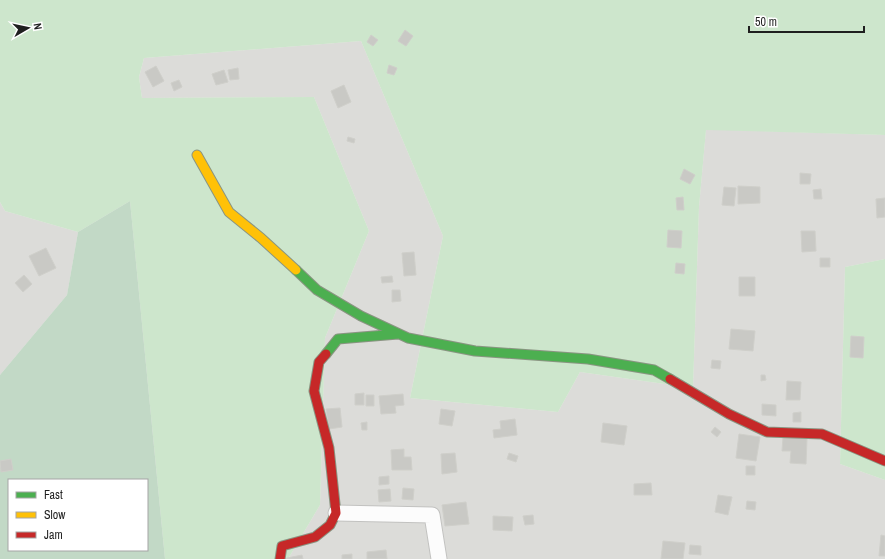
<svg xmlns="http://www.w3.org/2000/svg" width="885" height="559" font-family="'Archivo Narrow',sans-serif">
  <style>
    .residential { fill: #dcdcd9 }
    .grass { fill: #cde6cc }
    .forest { fill: #c2d9c6; fill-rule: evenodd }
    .building { fill: #c9c9c5; stroke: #cfcfca }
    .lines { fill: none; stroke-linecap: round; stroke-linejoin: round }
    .street-casing { stroke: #c2c2c0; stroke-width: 17 }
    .fast-casing { stroke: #8a9582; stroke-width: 11 }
    .slow-casing { stroke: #8a9582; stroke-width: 11 }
    .jam-casing { stroke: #8a9582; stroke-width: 11 }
    .street { stroke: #fcfcfc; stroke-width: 15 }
    .fast { stroke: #4caf50; stroke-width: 9 }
    .slow { stroke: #ffc107; stroke-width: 9 }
    .jam { stroke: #c62828; stroke-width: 9 }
  </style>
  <rect width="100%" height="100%" fill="#ecece8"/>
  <path class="residential" d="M361,41L443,236L410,398L558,412L580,372L693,388L699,207L706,129L885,135V259L845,267L840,464L885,480V559H288L320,505L325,338L369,231L314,97L142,98L139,77L144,58Z
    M0,202L5,211L78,232L67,295L0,375Z"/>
  <path class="grass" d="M0,0H885V135L706,130L699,207L693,388L580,372L558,412L410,398L443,236L361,41L144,58L139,77L142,98L314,97L369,231L325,338L320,505L288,559H165L130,201L78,232L5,211L0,202Z
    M885,259V480L840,464L845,267Z"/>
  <path class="forest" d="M130,201L165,559H0V375L67,295L78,232ZM9,480H147V550H9Z"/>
  <path class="building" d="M405,30L413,36L406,46L398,41Z
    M371,35L378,40L373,46L367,42Z
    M389,65L397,68L394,75L387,73Z
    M156,66L164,81L153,87L145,72Z
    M238,68L239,79L230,80L228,70Z
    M224,70L228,82L216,85L212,74Z
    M179,80L182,87L174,91L171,83Z
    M344,85L351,102L338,108L331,91Z
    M348,137L355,139L354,143L347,141Z
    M684,169L695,175L690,184L680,179Z
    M800,173L811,174L810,184H800Z
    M738,186L760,187V203L738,204Z
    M724,187L736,188L734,206L722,205Z
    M821,189L822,199H814L813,190Z
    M683,197L684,210H677L676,198Z
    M885,198V217L877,218L876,199Z
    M668,230L682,231L681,248L667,247Z
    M801,231H815L816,251L802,252Z
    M46,248L56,268L39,276L29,256Z
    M414,252L416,275L404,276L402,253Z
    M820,258H830V267H820Z
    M676,263L685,264L684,274L675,273Z
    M24,275L32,284L23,292L15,283Z
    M392,276L393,282L382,283L381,277Z
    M739,277H755V296H739Z
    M392,290H400L401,301L392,302Z
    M731,329L755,331L753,351L729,349Z
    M851,336L864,337L863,358L850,357Z
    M712,360L721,361L720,369L711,368Z
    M761,375H765L766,380L761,381Z
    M787,381L801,382L800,400H786Z
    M364,393V405H355V394Z
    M403,394L404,405L395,406L396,413L381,414L379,396Z
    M366,395H374V406H366Z
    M762,404L776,405V416L762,415Z
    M340,408L342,427L329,429L326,409Z
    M441,409L455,411L452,426L439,424Z
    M801,412V422H793V413Z
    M515,419L517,435L494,438L493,430L501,429L500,421Z
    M367,422V430H362L361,423Z
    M603,423L627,426L624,445L601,442Z
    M715,427L721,432L717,437L711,432Z
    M739,434L760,437L756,461L736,458Z
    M783,437L807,438L806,464L790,463L791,451H782Z
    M404,449V457H411L412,470H392L391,450Z
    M455,453L457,472L442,474L441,454Z
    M509,453L518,456L516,462L507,459Z
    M11,459L13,470L1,472L0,461Z
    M746,466H755V475H746Z
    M389,476V484L379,485V477Z
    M651,483L652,495H634V484Z
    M403,488L414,489L413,500L402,499Z
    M390,489L391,501L379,502L378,490Z
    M718,495L732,497L728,515L715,512Z
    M747,501L756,502L755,510L746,509Z
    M466,502L469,524L445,526L442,505Z
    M533,515L534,524L525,525L523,516Z
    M493,516L513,517L512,531L493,530Z
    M881,535L885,536V556H879Z
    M663,541L685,543L683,559H661Z
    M690,545L701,546V555L689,554Z
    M386,550L387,559H367V552Z
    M352,554V559H342V555Z
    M302,555L303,559H282Z"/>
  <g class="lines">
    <defs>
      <path id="street" d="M336,513L432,515L439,559"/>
      <path id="fast" d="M296,270L317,290L361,316L408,338L475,351L588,359L654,370L670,379
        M326,354L338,339L398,334"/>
      <path id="slow" d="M197,155L229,212L261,238L296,270"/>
      <path id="jam" d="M670,379L729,414L767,432L822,434L885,461
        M280,559L282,546L315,537L330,525L336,513L329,448L314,391L319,362L326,354"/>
    </defs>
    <use href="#street" class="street-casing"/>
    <use href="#fast" class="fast-casing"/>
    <use href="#slow" class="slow-casing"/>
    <use href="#jam" class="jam-casing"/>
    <use href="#street" class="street"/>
    <use href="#fast" class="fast"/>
    <use href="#slow" class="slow"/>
    <use href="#jam" class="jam"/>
  </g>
  <rect x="8" y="479" width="140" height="72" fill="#ffffff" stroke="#a5a5a5"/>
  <rect x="16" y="492" width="20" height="6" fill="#4caf50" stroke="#a5a5a5"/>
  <text x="44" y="499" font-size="12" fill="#1f1f1f">Fast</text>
  <rect x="16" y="512" width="20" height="6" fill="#ffc107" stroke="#a5a5a5"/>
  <text x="44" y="519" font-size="12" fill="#1f1f1f">Slow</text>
  <rect x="16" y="532" width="20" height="6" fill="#c62828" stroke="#a5a5a5"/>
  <text x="44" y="539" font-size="12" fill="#1f1f1f">Jam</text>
  <g transform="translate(28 28) rotate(81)" stroke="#ffffff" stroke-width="3" paint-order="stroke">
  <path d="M0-3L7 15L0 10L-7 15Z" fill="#1f1f1f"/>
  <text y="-6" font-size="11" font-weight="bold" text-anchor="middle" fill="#1f1f1f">N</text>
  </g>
  <path d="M749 26v6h115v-6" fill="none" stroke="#1f1f1f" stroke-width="2"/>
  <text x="755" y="26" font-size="12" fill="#1f1f1f" stroke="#ffffff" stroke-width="3" paint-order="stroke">50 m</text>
</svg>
